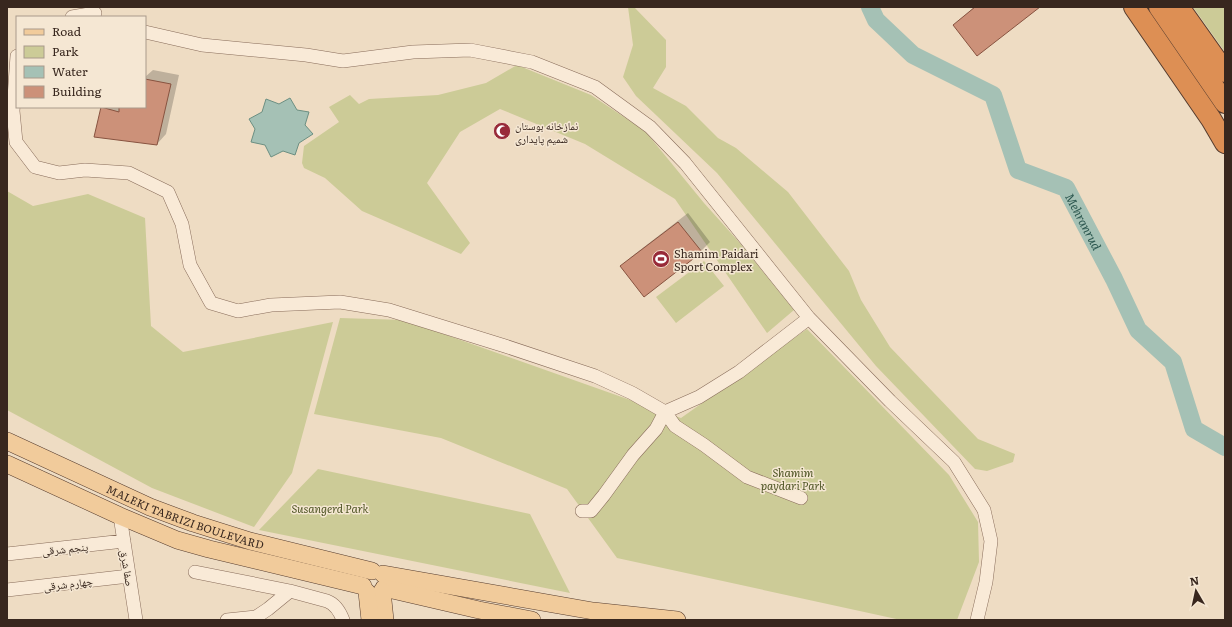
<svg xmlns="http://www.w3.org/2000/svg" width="1232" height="627" font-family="Literata,'Noto Naskh Arabic',serif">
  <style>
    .green { fill: #cccb97 }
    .water { fill: #a5c1b5; stroke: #6c8f82 }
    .shadow { fill: #0003 }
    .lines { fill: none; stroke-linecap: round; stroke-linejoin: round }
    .river { stroke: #a5c1b5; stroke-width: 18 }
    .building { fill: #cc9179; stroke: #885340 }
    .minor-casing { stroke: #886c5a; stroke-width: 14 }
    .major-casing { stroke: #563c2e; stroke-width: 18 }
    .highway-casing { stroke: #563c2e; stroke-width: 22 }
    .minor { stroke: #f9ead7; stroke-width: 13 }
    .major { stroke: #f1cb9b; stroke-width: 17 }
    .highway { stroke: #dd8f54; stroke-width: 20 }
    .labels { text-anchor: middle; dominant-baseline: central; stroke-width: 3; stroke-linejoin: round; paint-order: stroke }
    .poi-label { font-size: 11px; fill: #38271e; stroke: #f5e7d3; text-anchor: start }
    .park-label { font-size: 11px; font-style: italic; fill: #4f5525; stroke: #f5e7d3 }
    .street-label { font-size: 11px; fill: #38271e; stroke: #f5e7d3 }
    .water-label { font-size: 12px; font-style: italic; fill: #2d5850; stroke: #f5e7d3 }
  </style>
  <rect width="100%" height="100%" fill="#eedcc3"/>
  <path class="green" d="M628,7H634L666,40V67L653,88L686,106L718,138L736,148L788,192L849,271L861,300L890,347L978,439L1015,454L1013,462L987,471L975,469L876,366L717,173L636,96L623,77L633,45Z
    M1193,7H1225V52Z
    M517,65L591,95L645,131L704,203L739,242L794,310L767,333L675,199L585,144L500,109L460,132L427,183L470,243L461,254L362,211L325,178L304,168L302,163L304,146L339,122L329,107L350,95L359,104L369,99L438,95L486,83Z
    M7,191L33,206L88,194L145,218L151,326L183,352L333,322L292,473L254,527L152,488L7,410Z
    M704,261L724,286L676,323L656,297Z
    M340,318L404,320L681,418L807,329L949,475L978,522L979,562L957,620H901L617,558L567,489L441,438L314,414Z
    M318,469L530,514L570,593L259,530Z"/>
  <path class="water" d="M290,98L297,110L309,112L305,125L313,134L299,143L295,155L283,151L271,157L265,145L251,142L255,129L249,119L262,112L266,99L279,104Z"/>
  <path class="shadow" d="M974,7H1038L954,25Z
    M153,70L179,75L166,134L157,144L95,136L102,107H145V77Z
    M688,213L710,242L701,251L622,266L631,257Z"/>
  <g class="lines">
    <path class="river" id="s1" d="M870,7L876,20L913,55L993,95L1018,170L1066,188L1114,279L1138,330L1173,362L1194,429L1225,447"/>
  </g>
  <path class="building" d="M975,7H1040L977,56L953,25Z
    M145,79L171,84L157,145L94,137L101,107L119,112V107H145Z
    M678,222L702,252L644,297L620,266Z"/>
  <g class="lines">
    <defs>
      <path id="minor" d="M72,17L95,13
        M145,32L202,45L306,55L343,61L413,52L470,50L532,62L595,87L650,127L685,163L809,318L890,401L954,462L984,510L991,541L986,582L977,620
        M17,56L13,111L16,142L35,167L59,173L85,170L129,173L168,192L182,224L190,265L211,303L238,311L271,305L340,302L389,310L505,346L595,376L632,393L665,412L699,397L739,372L809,318
        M582,511H591L604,495L633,455L656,429L665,412L675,426L704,445L747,477L801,498
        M120,516L136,620
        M7,554L124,541
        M195,572L290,591L327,601C335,604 340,612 343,620
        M7,590L129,576
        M227,620L256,617L268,609L290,591"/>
      <g id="major">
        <path id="s2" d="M7,441L150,507L193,523L250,541L372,571"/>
        <path d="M7,464L120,516L177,540L209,549L363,586"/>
        <path d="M383,574L593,611L677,620"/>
        <path d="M384,588L479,610L532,620"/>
        <path d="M382,591L385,620"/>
        <path d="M367,592L370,620"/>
      </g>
      <path id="highway" d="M1134,7L1211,119L1225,143
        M1159,7L1225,103
        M1179,7L1225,72"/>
    </defs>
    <use href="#minor" class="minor-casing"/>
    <use href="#major" class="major-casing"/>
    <use href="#highway" class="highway-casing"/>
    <use href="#minor" class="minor"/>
    <use href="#major" class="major"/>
    <use href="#highway" class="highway"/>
  </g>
  <defs>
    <symbol id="mosque-disc" viewBox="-11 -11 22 22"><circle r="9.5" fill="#982a39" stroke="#f5e7d3"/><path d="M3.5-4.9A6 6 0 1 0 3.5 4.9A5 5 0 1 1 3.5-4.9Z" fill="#fff"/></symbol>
    <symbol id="stadium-disc" viewBox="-11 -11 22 22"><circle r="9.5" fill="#982a39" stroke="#f5e7d3"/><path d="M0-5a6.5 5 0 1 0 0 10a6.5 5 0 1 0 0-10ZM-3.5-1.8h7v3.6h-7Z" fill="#fff"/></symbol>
  </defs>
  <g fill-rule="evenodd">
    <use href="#mosque-disc" x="492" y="121" width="20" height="20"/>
    <use href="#stadium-disc" x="651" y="249" width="20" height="20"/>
  </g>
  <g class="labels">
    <g class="poi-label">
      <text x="515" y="125">نمازخانه بوستان<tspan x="515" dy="13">شمیم پایداری</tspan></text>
      <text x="674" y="253">Shamim Paidari<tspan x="674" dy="13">Sport Complex</tspan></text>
    </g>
    <g class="park-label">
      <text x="793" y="472">Shamim<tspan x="793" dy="13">paydari Park</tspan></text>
      <text x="330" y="508">Susangerd Park</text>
    </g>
    <g class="street-label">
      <text stroke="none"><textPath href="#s2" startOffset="194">MALEKI TABRIZI BOULEVARD</textPath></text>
      <text transform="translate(65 548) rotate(-6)">پنجم شرقی</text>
      <text transform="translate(128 568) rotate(81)">صفا شرق</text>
      <text transform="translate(68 583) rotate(-7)">چهارم شرقی</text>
    </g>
    <g class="water-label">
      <text stroke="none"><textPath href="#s1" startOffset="323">Mehranrud</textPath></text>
    </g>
  </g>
  <rect width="1232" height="627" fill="none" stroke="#38271e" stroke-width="16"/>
  <rect x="16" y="16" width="130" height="92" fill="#f5e7d3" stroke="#a99a8b"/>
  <rect x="24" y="29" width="20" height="6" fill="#f1cb9b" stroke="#a99a8b"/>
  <text x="52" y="36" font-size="12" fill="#38271e">Road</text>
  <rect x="24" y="46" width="20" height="12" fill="#cccb97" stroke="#a99a8b"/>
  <text x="52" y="56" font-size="12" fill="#38271e">Park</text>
  <rect x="24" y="66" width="20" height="12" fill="#a5c1b5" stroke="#a99a8b"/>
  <text x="52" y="76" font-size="12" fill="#38271e">Water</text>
  <rect x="24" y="86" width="20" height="12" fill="#cc9179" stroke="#a99a8b"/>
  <text x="52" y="96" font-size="12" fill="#38271e">Building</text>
  <g transform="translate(1196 591) rotate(351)" stroke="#f5e7d3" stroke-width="3" paint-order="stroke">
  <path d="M0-3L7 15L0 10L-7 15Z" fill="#38271e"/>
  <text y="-6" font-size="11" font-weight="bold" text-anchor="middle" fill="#38271e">N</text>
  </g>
</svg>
